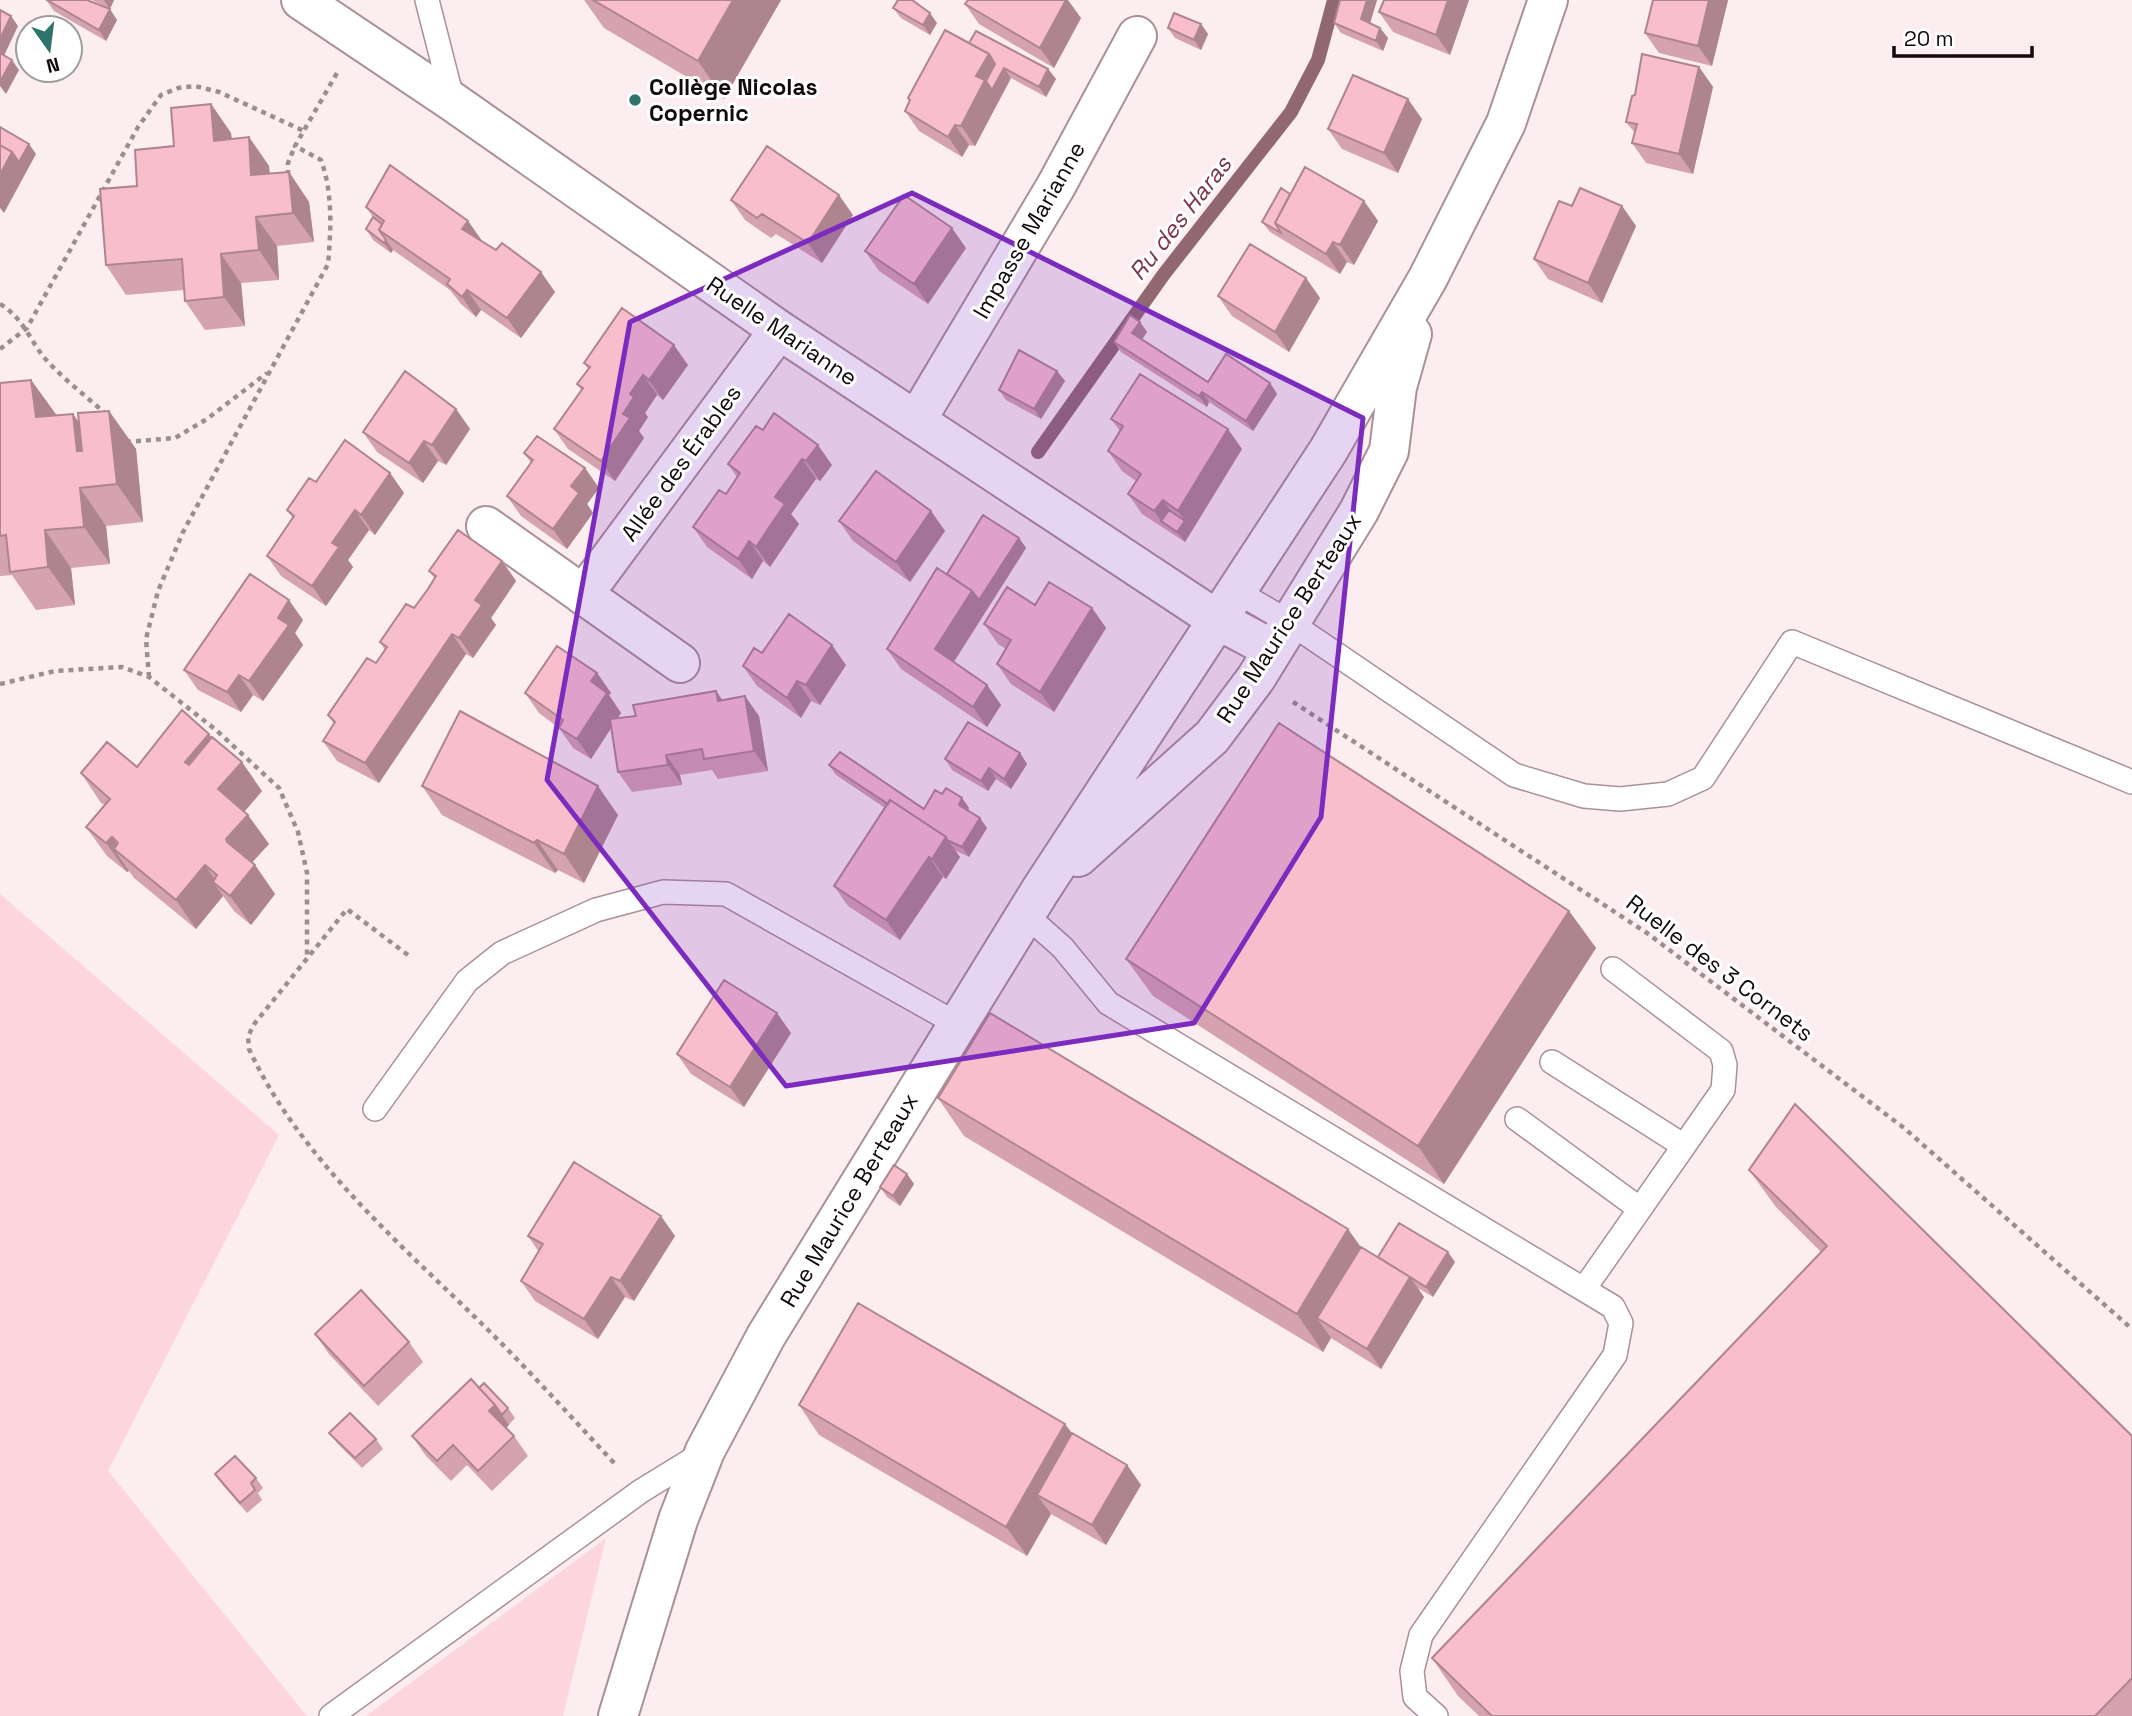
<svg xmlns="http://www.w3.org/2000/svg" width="2132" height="1716" font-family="'Space Grotesk',sans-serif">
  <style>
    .green { fill: #fcd5dd }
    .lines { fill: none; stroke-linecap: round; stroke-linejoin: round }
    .stream { stroke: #916872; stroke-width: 14 }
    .service-casing { stroke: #a99197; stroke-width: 26 }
    .minor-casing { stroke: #a99197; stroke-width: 42 }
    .secondary-casing { stroke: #a99197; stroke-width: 42 }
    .path { stroke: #9a8e90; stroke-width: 4.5; stroke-dasharray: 5 5; stroke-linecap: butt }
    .service { stroke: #fff; stroke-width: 23 }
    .minor { stroke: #fff; stroke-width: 38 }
    .secondary { stroke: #fff; stroke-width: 38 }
    .wall { fill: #d5a3af }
    .shaded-wall { fill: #ae858f }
    .building { fill: #f8becc; stroke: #ae858f; stroke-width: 2 }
    .marked { fill: #7b2cbf; fill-opacity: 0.2; stroke: #7b2cbf; stroke-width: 5; stroke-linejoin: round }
    .poi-dot { fill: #2e746b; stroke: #fff; stroke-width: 2.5 }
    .labels { text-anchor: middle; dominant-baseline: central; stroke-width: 6; stroke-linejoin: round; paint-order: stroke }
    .poi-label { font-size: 23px; font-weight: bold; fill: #11090b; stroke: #fff; text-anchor: start }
    .street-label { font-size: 23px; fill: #11090b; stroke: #fff }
    .water-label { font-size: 24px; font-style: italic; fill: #7b364b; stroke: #fff }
  </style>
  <rect width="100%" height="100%" fill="#fcedf0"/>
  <path class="green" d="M0,894L279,1135L108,1471L307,1716H0Z
    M606,1538L563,1716H366Z"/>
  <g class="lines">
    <path class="stream" d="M1038,452L1164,274L1291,112L1318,60L1334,0"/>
    <defs>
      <path id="service" d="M427,0L453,102
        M1236,591L1289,622L1514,775L1584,796L1620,799L1668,794L1703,778L1792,642L2132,782
        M1026,915L1063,948L1108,1003L1613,1307L1621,1323L1615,1355L1421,1635L1412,1671L1415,1697L1436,1716
        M1552,1062L1684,1146
        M375,1109L467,981L502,953L596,910L663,892L726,894L957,1024
        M1517,1119L1640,1209
        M1584,1289L1723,1090L1725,1065L1721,1051L1613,969
        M331,1716L641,1491L703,1453"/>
      <path id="minor" d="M301,0L453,102L779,330L1216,619L1272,649
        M916,421L1056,186L1137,36
        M486,526L680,663
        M583,595L779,330"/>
      <path id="secondary" d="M1078,857L1212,737L1256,678L1359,511L1389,451L1397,387L1412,334
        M618,1716L678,1520L705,1451L766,1336L1040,891L1328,451L1428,278L1506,123L1548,0"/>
    </defs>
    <use href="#service" class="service-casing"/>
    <use href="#minor" class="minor-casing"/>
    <use href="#secondary" class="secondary-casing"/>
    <path class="path" d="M288,175V163L295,146
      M0,304C24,318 30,342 48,362C66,381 87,397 106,414
      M0,349L27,328L138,127L161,95L178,88L195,86L219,92L304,131
      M126,442L175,438L207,419L267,373
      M149,677L146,639L158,591L183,532L328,264C331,230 333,193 321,160L295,146L337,73
      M0,684L55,671L122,667L149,677L216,730L279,788L298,832L307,873V957
      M1293,702L1647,933L1904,1128L2132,1329
      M408,955L347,909L255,1023L248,1036L249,1049C299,1157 397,1241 481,1323C528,1369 571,1417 616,1465"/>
    <use href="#service" class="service"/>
    <use href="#minor" class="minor"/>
    <use href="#secondary" class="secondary"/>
  </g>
  <path class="wall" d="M92,0H114L110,9Z
    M584,0H781L724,99L604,28Z
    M1377,0L1370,23L1380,28L1388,38L1383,51L1341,33L1334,23Z
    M1384,0H1469L1450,55L1393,32L1379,12Z
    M1653,0H1728L1712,66L1659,53L1645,33Z
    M47,1L117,20L106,41L54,11Z
    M965,4L1081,18L1054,68L979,24Z
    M893,8L937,23L930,35L901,18Z
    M1201,24L1208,34L1201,50L1175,38L1168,28Z
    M969,43L1048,69L1056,79L1046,97L1011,78L975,146L969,145L962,157L919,131L905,111L910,101L908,98Z
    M1699,67L1713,87L1693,174L1646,163L1632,143L1635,133L1626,122Z
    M211,104L231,133L232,139L249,137L269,166L270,174L289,172L309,202L314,242L277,246L279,280L241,283L245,326L205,330L185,301L184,290L126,295L106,265L137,186L174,146Z
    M1422,119L1398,173L1342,149L1328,129Z
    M1290,194L1364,201L1378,221L1354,265L1347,262L1340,274L1270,232L1262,222Z
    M731,200L853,215L822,263L776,234L771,238L745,220Z
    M1572,206H1622L1636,226L1602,303L1548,279L1534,259Z
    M366,207L468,221L482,241L555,292L521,338L481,310L476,317L461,304L450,290L393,250L391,253L373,240L366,229L373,217Z
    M966,248L928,304L879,271L865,251Z
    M1306,278L1320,298L1289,352L1232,316L1218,296Z
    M1140,322L1147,332L1142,340L1208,382L1270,383L1277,394L1253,431L1209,402L1207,407L1121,352L1114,342Z
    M584,363L688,365L663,400L657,395L645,413L648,417L639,431L644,438L615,481L568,449L554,429L581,390L577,384L588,369Z
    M1057,371L1065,381L1041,419L1006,400L999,390Z
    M31,380L57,416L73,414L79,423L109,411L136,449L143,522L106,526L110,564L71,568L75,605L36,610L12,575L0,576V383Z
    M456,409L470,429L446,465L438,461L423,483L377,452L363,432Z
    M1111,419L1242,449L1185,542L1142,514L1128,494L1136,481L1122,471L1108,451L1120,431Z
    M756,426L832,465L820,481L816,479L791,514L799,524L770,567L763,561L752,579L707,547L693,527L726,494L737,477L728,464Z
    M524,453L585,468L599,488L587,504L593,513L567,549L521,516L507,496L531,463Z
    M390,473L404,493L375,535L369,530L348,560L353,567L326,606L281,576L267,556L293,518L287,510L316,482Z
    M931,511L945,531L910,582L853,541L839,521Z
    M1019,538L1026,548L954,662L987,685L1001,705L987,727L901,669L887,649L947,574Z
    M502,561L516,581L491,618L496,625L473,658L466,654L379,783L337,761L323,741L334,724L328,715L376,663L385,650L380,642L414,608L435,579L429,571Z
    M1035,605L1092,608L1106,628L1054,712L1011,684L997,664L1006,649L998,644L984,624Z
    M303,620L295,633L303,645L263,701L253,695L241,712L198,690L184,670Z
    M762,653L846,665L820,705L811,701L801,718L757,686L743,666Z
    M597,673L611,693L609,695L621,713L618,718L636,716L716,691L722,700L759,716L768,771L718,779L712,770L699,772L680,775L682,785L632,792L618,772L611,728L591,759L573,748L559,728L539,713L525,693Z
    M211,738L262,791L244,812L269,844L252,862L255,865L275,894L251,925L234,911L223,896L196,929L134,878L129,871L127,872L107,856L86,827L105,805L101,803L81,773L137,767Z
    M1020,753L1027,764L1011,789L996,779L988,791L952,770L945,759Z
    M829,765L924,809L942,794L962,798L969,808L968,811L987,828L969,857L954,850L960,857L946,879L943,877L900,940L848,906L834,886L885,808L836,775Z
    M422,786L618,815L584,883L558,870L555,873L442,815Z
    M1569,911L1596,948L1444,1184L1153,996L1126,959Z
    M791,1033L744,1107L691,1074L677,1054Z
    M938,1098L1361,1247L1378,1257L1455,1262L1433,1297L1418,1288L1424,1297L1381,1369L1331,1338L1323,1352L964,1136Z
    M1749,1170L2132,1436V1716H1479L1458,1696L1432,1658L1821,1252L1776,1207Z
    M907,1174L914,1184L900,1206L887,1197L880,1187Z
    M528,1236H675L634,1301L625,1297L598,1339L535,1301L521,1281L539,1252Z
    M315,1334L409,1342L423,1362L378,1406L329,1354Z
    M479,1388L508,1408L515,1418L506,1428L514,1436L528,1456L492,1491L467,1465L451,1481L426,1456L412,1436Z
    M799,1405L1065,1424L1072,1433L1127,1465L1141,1485L1106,1545L1051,1514L1027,1556L819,1435Z
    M329,1433L376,1439L383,1449L362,1468L337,1443Z
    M215,1474L256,1478L263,1488L258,1493L262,1500L247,1513L222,1484Z"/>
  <path class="shaded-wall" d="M104,0H114L110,9Z
    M733,0H781L724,99L698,61Z
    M1066,0H1068L1081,18L1054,68L1040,48Z
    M1367,0H1377L1368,30L1361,19Z
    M1448,0H1469L1450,55L1436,35Z
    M1709,0H1728L1712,66L1698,46Z
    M110,9L117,20L106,41L99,30Z
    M930,13L937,23L930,35L923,25Z
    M11,16L18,26L2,60L0,58V39Z
    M1201,24L1208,34L1201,50L1194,40Z
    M1380,28L1388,38L1383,51L1376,41Z
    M989,54L1004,68L1011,78L975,146L961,126L976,76Z
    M12,60L19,70L6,94L0,86V82Z
    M1699,67L1713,87L1693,174L1679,154Z
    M1048,69L1056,79L1046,97L1039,87Z
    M1408,99L1422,119L1398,173L1384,153Z
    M211,104L231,133L234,170L214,141Z
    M955,125L969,145L962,157L948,137Z
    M249,137L269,166L271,205L251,175Z
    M29,144L36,154L4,213L0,208V175L12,152Z
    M289,172L309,202L314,242L293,213Z
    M839,195L853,215L822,263L808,243Z
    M1364,201L1378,221L1354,265L1340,245Z
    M1622,206L1636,226L1602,303L1588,283Z
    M256,217L277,246L279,280L259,250Z
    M468,221L482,241L462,229Z
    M952,228L966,248L928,304L914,284Z
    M386,240L393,250L391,253L384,243Z
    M1333,242L1347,262L1340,274L1326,254Z
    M221,254L241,283L245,326L224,297Z
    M541,272L555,292L521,338L507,318Z
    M1306,278L1320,298L1289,352L1275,332Z
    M467,290L481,310L476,317L462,297Z
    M1140,322L1147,332L1139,343L1132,333Z
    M674,345L688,365L663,400L649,380Z
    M1057,371L1065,381L1041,419L1034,409Z
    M643,375L657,395L645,413L648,417L639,431L644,438L615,481L601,461L623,414L630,394Z
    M31,380L58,417H36Z
    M1270,383L1277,394L1253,431L1246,421Z
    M1202,392L1209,402L1207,407L1199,396Z
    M456,409L470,429L446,465L432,445Z
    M109,411L136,449L143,522L117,484Z
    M73,414L99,452L77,451Z
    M1228,429L1242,449L1185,542L1177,532L1185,521L1178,511Z
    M424,441L438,461L423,483L409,463Z
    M818,445L832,465L820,481L806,461Z
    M802,459L816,479L791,514L799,524L770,567L756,547L775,497Z
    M585,468L599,488L587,504L593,513L567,549L553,529L571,486Z
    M390,473L404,493L375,535L361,515Z
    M80,488L106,526L110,564L84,527Z
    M1163,500L1177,520L1161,521L1154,511Z
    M355,510L369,530L348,560L353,567L326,606L312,586L332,543Z
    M931,511L945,531L910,582L896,562Z
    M45,530L71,568L75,605L48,567Z
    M1019,538L1026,548L949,669L935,649L972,591Z
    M749,541L763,561L752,579L738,559Z
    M502,561L516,581L491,618L496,625L473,658L459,638L475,600Z
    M289,600L303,620L295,633L303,645L263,701L249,681L278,618Z
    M1092,608L1106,628L1054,712L1040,692Z
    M452,634L466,654L379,783L365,763Z
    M832,645L846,665L820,705L806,685Z
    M597,673L611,693L609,695L621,713L591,759L577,739L591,681Z
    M239,675L253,695L241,712L227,692Z
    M797,681L811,701L801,718L787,698Z
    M987,685L1001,705L987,727L973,707Z
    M716,691L730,711L718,701Z
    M745,696L759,716L768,771L754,751Z
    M209,734L229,763L205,791L185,762Z
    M1020,753L1027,764L1011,789L1004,779Z
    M666,755L680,775L682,785L668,765Z
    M242,762L262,791L239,818L218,789Z
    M989,768L996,779L988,791L981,781Z
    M598,786L618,815L584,883L564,854Z
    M962,798L969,808L966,815L959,805Z
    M248,815L269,844L247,868L227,842L226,839Z
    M980,818L987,828L969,857L962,847Z
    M112,837L130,863L114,849L129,871L127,872L106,843Z
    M946,837L960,857L946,879L932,859Z
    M537,840L558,870L555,873L534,843Z
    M929,857L943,877L900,940L886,920Z
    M205,865L221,888L213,882L223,896L196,929L176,900Z
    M255,865L275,894L251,925L230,896Z
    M1569,911L1596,948L1444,1184L1418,1146Z
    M777,1013L791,1033L744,1107L730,1087Z
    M907,1174L914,1184L900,1206L893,1196Z
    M661,1216L675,1236L634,1301L620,1281Z
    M1348,1229L1375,1267L1317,1318L1331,1338L1323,1352L1297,1314Z
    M1448,1252L1455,1262L1433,1297L1426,1287Z
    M611,1277L625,1297L598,1339L584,1319Z
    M1410,1277L1424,1297L1381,1369L1367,1349Z
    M495,1405L509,1425L503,1431L489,1411Z
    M1065,1424L1086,1453L1037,1495L1051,1514L1027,1556L1006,1527Z
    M1127,1465L1141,1485L1106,1545L1092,1525Z"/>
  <path class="building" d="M47,0H87L110,9L99,30Z
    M593,0H733L698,61Z
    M898,0H912L930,13L923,25L893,8Z
    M968,0H1066L1040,48L965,4Z
    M1340,0H1367L1361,19L1380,28L1376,41L1334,23Z
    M1384,0H1448L1436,35L1379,12Z
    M1653,0H1709L1698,46L1645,33Z
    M0,10L11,16L0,39Z
    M1174,13L1201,24L1194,40L1168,28Z
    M945,30L989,54L976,76L985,80L961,126L955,125L948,137L905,111L910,100L908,98Z
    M976,31L1048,69L1039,87L1004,68L992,90L986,81L995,64L989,54L969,43Z
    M0,53L12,60L0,82Z
    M1642,54L1699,67L1679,154L1632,143L1637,124L1626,122L1632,96L1635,95Z
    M1353,75L1408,99L1384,153L1328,129Z
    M211,104L214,141L249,137L251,175L289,172L293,213L256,217L259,250L221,254L224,297L185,301L182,259L106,265L100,189L137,186L135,150L174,146L171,108Z
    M0,127L29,144L19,162L12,152L0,145Z
    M0,145L12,152L0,175Z
    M767,146L839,195L808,243L762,214L757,218L731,200Z
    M390,165L468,221L462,229L496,250L502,243L541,272L507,318L467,290L462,297L447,284L450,279L379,230L384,221L366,207Z
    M1305,167L1364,201L1340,245L1333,242L1326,254L1275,223Z
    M1281,188L1290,194L1275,223L1281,233L1262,222Z
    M1580,188L1622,206L1588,283L1534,259L1559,201L1572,206Z
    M904,195L952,228L914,284L865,251Z
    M373,217L382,224L379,230L386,240L384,243L366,229Z
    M1250,244L1306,278L1275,332L1218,296Z
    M622,308L674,345L649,380L643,375L630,394L634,397L623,414L630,418L601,461L554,429L583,388L577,384L590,367L584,363Z
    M1130,315L1140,322L1132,333L1208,382L1226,354L1270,383L1246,421L1202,392L1199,396L1114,342Z
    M1019,350L1057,371L1034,409L999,390Z
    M405,371L456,409L432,445L424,441L409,463L363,432Z
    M1140,374L1228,429L1178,511L1163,500L1154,511L1128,494L1141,474L1108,451L1123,426L1111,419Z
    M31,380L36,417L73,414L77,451H82L78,413L109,411L117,484L80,488L84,527L45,530L48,567L10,572L6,535L0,536V383Z
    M774,413L818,445L806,461L802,459L775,497L785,504L756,547L749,541L738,559L693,527L719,490L726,494L740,473L728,464L756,426L763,430Z
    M537,436L585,468L571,486L579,493L553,529L507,496L533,460L524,453Z
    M345,440L390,473L361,515L355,510L332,543L339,547L312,586L267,556L294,516L287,510L309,478L316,482Z
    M876,471L931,511L896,562L839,521Z
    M1169,510L1185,521L1177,532L1161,521Z
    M983,515L1019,538L979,600L972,591L947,574Z
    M458,530L502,561L475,600L482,605L459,638L452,634L365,763L323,741L335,722L328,715L367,658L376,663L387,647L380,642L406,604L414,608L428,589L436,576L429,571Z
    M937,568L972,591L935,649L987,685L973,707L887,649Z
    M250,574L289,600L278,618L289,625L249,681L239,675L227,692L184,670Z
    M1049,582L1092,608L1040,692L997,664L1011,640L984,624L1007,587L1035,605Z
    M789,614L832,645L806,685L797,681L787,698L743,666L754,648L762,653Z
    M557,646L597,673L591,681L607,693L577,739L559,728L563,720L525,693Z
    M716,691L718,701L745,696L754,751L704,759L702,749L685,752L666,755L668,765L618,772L610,719L636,716L633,705Z
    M182,710L209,734L185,762L189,765L212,737L242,762L218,789L248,815L226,839L227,842L255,865L230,896L213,882L217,875L205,865L176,900L114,849L118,843L112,837L106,843L86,827L110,799L81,773L107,742L137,767Z
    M460,711L598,786L564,854L537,840L534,843L422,786Z
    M968,722L1020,753L1004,779L989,768L981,781L945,759Z
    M1279,723L1569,911L1418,1146L1126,959Z
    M840,752L924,809L935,790L942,794L946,788L962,798L959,805L980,818L962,847L947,840L946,837L890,800L888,804L829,765Z
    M890,800L946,837L932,859L929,857L886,920L834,886Z
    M724,980L777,1013L730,1087L677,1054Z
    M990,1013L1348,1229L1297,1314L938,1098Z
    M1795,1104L2132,1436V1678L2095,1716H1492L1432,1658L1827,1246L1749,1170Z
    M574,1162L661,1216L620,1281L611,1277L584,1319L521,1281L543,1244L528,1236Z
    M894,1165L907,1174L893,1196L880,1187Z
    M1399,1223L1448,1252L1426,1287L1378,1257Z
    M1361,1247L1410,1277L1367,1349L1317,1318Z
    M361,1290L409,1342L364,1386L315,1334Z
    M858,1303L1065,1424L1006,1527L799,1405Z
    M471,1379L495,1405L489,1411L514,1436L478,1471L453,1445L437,1461L412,1436Z
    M484,1383L508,1408L502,1415L495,1405L479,1388Z
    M350,1413L376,1439L355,1458L329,1433Z
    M1072,1433L1127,1465L1092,1525L1037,1495Z
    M235,1456L256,1478L251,1483L255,1490L240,1503L215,1474Z"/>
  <path class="marked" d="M912,193L1363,418L1321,817L1194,1023L786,1086L547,780L630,322Z"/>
  <circle class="poi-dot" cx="635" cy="100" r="7"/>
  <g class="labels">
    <g class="poi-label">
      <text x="649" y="87">Collège Nicolas<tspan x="649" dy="26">Copernic</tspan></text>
    </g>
    <g class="street-label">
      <text transform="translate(1029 230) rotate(-60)">Impasse Marianne</text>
      <text transform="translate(782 331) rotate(34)">Ruelle Marianne</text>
      <text transform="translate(681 463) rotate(-54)">Allée des Érables</text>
      <text transform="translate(1289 618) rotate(-57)">Rue Maurice Berteaux</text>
      <text transform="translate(1720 968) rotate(37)">Ruelle des 3 Cornets</text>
      <text transform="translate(849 1200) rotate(-59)">Rue Maurice Berteaux</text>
    </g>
    <g class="water-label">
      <text transform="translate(1180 218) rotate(-52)">Ru des Haras</text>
    </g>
  </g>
  <g transform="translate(49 49) rotate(166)"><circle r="33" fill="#ffffff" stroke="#a09d9d" stroke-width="2"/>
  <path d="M0-5L12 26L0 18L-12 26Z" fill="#2e746b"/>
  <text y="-10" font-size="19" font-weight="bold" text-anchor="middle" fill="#11090b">N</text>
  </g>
  <path d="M1894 46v10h138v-10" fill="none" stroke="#11090b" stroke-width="3.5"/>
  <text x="1904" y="46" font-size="21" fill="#11090b" stroke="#ffffff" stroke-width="5" paint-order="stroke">20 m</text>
</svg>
